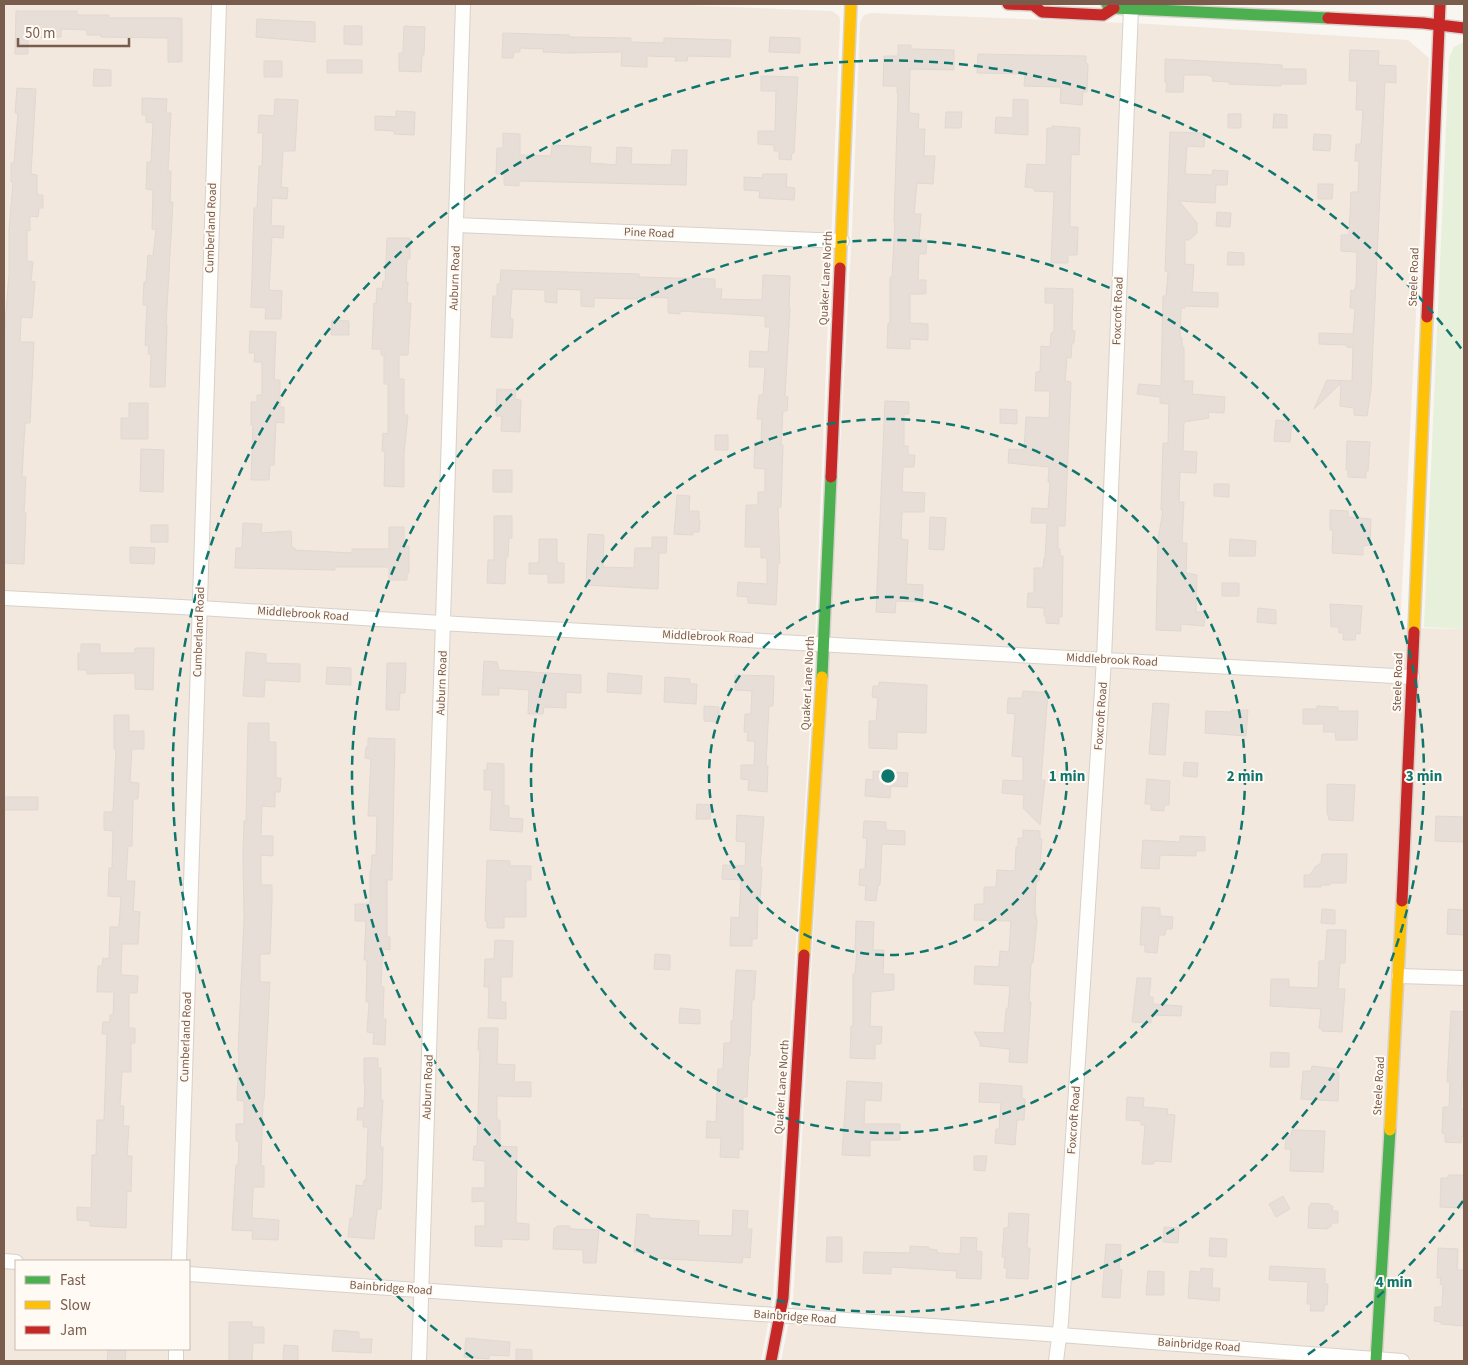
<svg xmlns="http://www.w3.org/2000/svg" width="1468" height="1365" font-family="'Source Sans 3',sans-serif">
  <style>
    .residential { fill: #f2e8de; fill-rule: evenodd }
    .green { fill: #e7f0db }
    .building { fill: #e6ded7; stroke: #e2d8d2 }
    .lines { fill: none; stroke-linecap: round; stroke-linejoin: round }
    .street-casing { stroke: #d7d1cb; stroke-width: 16 }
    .fast-casing { stroke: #d9d2cb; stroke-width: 14 }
    .slow-casing { stroke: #d9d2cb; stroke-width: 14 }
    .jam-casing { stroke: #d9d2cb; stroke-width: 14 }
    .street { stroke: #fefefd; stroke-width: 14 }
    .fast { stroke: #4caf50; stroke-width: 11 }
    .slow { stroke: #ffc107; stroke-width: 11 }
    .jam { stroke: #c62828; stroke-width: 11 }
    .ring { fill: none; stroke: #0f766e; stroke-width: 2.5; stroke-dasharray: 9 6 }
    .labels { text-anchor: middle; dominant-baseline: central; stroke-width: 4; stroke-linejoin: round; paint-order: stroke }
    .street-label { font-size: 12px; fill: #7a5c4d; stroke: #fffaf3 }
    .centre { fill: #0f766e; stroke: #fffaf3; stroke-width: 2.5 }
    .ring-label { font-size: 15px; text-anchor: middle; font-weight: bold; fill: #0f766e; stroke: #fffaf3; stroke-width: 4; stroke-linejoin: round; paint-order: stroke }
  </style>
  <rect width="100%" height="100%" fill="#f9f5f0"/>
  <path class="residential" d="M4,4H657L832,11L839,16L840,21L814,663L773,1296L761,1361H4ZM16,1261H189V1349H16Z
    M871,13L1149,24L1408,40L1429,58L1400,628L1464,629V1361H781L793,1302L852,231L860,22L864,15Z"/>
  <path class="green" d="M1464,42V629L1424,627L1449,58L1454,47Z"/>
  <path class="building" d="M16,11H77V15H109V18H182V62H168V38L101,37V35H87V30L61,29V37L28,38V54H15Z
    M257,19L315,22V42L256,37Z
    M344,26H362V45L344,44Z
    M404,26L425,27L424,55H422L421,72L399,71V53H403Z
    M503,33L569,35V37L631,38V42L664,43V38L731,40L730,57L688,56L687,61H675L676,57L647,56V67L621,66L622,52L568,53L543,52L544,49L520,48V52H514L513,58H502Z
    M770,37L800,38V53L769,52Z
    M898,45H911V49L954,50V70L910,69L909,113L919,114L918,129H925L924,156H935L933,184L917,183L914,214H921L919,240H927L926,254H919L918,280H926V294H910V323L928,324V340L910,339V349L887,348L888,323H890V277H892L895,222H894L898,94L897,93V86H883L884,56H898Z
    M1350,50L1379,51L1378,65L1396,66V83L1385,82L1371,390L1367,416L1354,415V408L1340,406L1341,383L1314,409L1327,380L1352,381L1353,348L1347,347V345L1319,344V333L1353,334L1355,311L1354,308H1350L1351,290L1354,291L1356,286L1357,252L1341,251V235H1349L1351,192H1358L1359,161H1355L1356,144H1361L1363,110H1356L1357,81H1349Z
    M978,54L1086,56V63L1088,64L1087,92H1083L1082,105L1060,103L1061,87L1024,86L1025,74L977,73Z
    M1165,59L1282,65V69H1306V84H1281V86L1229,84V82L1212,81L1213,77L1207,75H1184L1183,92H1166L1167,83L1165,82Z
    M327,60H362V73H327Z
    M264,61H282V77H264Z
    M94,69L111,70V86H93Z
    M761,76L798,77L794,153H792L791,160L779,159V151H774V145L758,144V131H775L776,91H761Z
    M17,88L36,89L31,174L37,175V195H43V208H39L38,217L30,216V231L27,230V261L33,262L31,281L35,282L32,318L21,317L20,342H34L30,423H25L22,477H26L24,513H26L24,564L4,563V337L9,274V230L13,182H11V163H14L18,113H15Z
    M142,98L167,99L166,113H171L168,171H171L170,202H173L166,325H167L165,387H150L151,354H148L149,346L145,345L147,305H143L144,282H146L148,255L153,256L156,229H152L153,190L146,189L147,162H151L153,123L146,122V115H142Z
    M275,99L298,100L295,151H283L281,187L288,188L287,199L272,198L271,226H284L283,238L272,237L269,290L282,291L281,319H265L266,308L251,307L254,208H257L259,166H262L263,133H258L259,115L274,116Z
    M1013,99L1028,100V135L995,133L996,117L1013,118Z
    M396,111L415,112L414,135L394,134V131L375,130V116L396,117Z
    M946,112H962L961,128H945Z
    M1228,114H1241V128H1228Z
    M1274,114L1287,115V128H1273Z
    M1052,126L1080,128L1079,155L1071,154L1070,209V227H1078L1077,255H1068V263H1051L1054,192L1034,191V188L1025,187L1027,164L1046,165L1047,128H1052Z
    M1170,132L1205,133L1204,147L1187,146L1185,174L1212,175L1213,170L1228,171L1227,185H1216L1215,203L1179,201L1197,223V233L1189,240H1185V264L1194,265L1192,292L1218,293V307L1185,306V308H1181L1180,337L1182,338V347H1184V381H1193L1192,394L1225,397L1224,413L1208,412L1209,418L1184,422L1183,451L1197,452L1196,473L1180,472L1179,502H1184L1182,543H1187L1186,573L1197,575L1196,612H1205L1204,626L1181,624V631L1156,630L1158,540L1163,510H1161L1163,443H1168L1169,404L1160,403V397L1137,394L1139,384L1161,386L1163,296H1166L1168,272L1165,271Z
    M503,133L520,134V155L551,156L552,145L591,147L590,163L616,165L617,147L632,148L631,164L671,165L672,150H687L686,185L519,181V186L504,185V174H496L497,148H503Z
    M1314,134L1331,135L1330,151L1313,150Z
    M763,174H787L786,187L795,188L794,200L759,198L760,191L744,190V177L762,178Z
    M1318,184H1333L1332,199H1318Z
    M1217,212L1231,213L1230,227L1216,226Z
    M387,238H410V259H407L406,282H408L407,303H411L408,355H399V379H404V415H408L404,453V487L384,486L385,452L382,451L383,433L388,434V384H384V355H381V349H372L374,303L376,304L377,288L382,289L383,281H385Z
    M1228,252L1244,253V265H1227Z
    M501,270L639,274V277L715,279V289H722L721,299L762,300L763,275L790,276L789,308H790L785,396L788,397L787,411H783L781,445H783L781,507H778L780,563H778L776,605L748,603V597L737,596L738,582L767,584V558H761V547H745L746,505H758V492H765V469L754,468L755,442H761L762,419H757L759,395H763L765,367H749L750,351L768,352L770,327H765V316L680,311V314L668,313V298L638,297V299L594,298V307L581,306V290L557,289V303L545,302V290L512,289L510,319H513L512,338L491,337L493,296H497V284H500Z
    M1045,288L1073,289L1072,331H1075L1074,343H1072L1071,358L1067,357L1065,381L1071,382V383L1065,526H1058V549H1060V556H1063L1062,617H1059V624L1046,623V616H1044V608L1027,607L1028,593H1034V568H1043L1044,558H1045L1047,523H1031L1032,508L1048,509L1050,482H1048L1049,467L1008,463L1009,449L1024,450L1026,417L1049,418L1050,391H1035L1036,372H1040L1041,346L1050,347L1051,335L1052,332H1054V303H1045Z
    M332,320L349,321V335H331Z
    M250,331L276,332L274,380H280V407H284V423L276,422L274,465H270L269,480H251L253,425H251V402H257V395H262V362H254L255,353H249Z
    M497,389L516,390L515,399L521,400L520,432L501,431L502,416H496Z
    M885,401L909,402V414H904V446H908V455H915L914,467H903L902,492L925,493L924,512H902L901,539L908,540L906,584L923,585L922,602L896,601L895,613L876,612Z
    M129,403H148V439H121V418H129Z
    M1000,409L1017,410V424L1000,423Z
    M1276,420L1292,422L1290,442L1274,441Z
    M715,435H728V450H715Z
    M1347,441L1370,442L1368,471H1366V478L1348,477V470H1346Z
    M141,449L164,450L163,492L140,491Z
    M493,470H512V492H493Z
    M1214,484H1229V497L1214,496Z
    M677,495L690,496L689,511H699V520H700L699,532H693V535L674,534Z
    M1330,510L1348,511V517L1371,519L1370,545L1363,546V555L1332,553L1333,530H1330Z
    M494,516H512V538H509L508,557H506L505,584L487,583L488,560H494Z
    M930,517L946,518L944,550L929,549Z
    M243,523L262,524L261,533L291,531L292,548H295V550L352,553V549H389V527H404V546H409V573H407V580H389V567H335V570L235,568L236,548H242Z
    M151,525H168V542H151Z
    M588,534L604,535L603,567L634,568L635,548H652V537H667L666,553H659L658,589L586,585Z
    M539,539H557V563H564V583H548V574H529V563H539Z
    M1230,539L1256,541L1255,556H1229Z
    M130,547L155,548L154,564L130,563Z
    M1222,583H1239V596H1222Z
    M1330,604L1362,606L1360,634L1356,633L1355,640H1343L1344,633H1339V627H1331Z
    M1258,608L1276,610V624L1257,622Z
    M81,644H100V653H135V648H154L153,690L135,689V673L87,674V670H78V653H81Z
    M246,652L266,654V663L300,664V682L265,680L264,697L243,696Z
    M484,661L497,662L499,670L581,675V693L566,692V708L544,707L543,714H528L529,690L499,688V695H482Z
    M387,663H406L405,693H400L399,710H386Z
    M327,667L351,668V685L326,684Z
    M608,673L642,676L641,694L607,692Z
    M735,675L774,676L773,706H769L766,766H768L767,792L748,790L749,780L741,779V765H754L755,741H747L748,732H744L745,714H751L752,691L735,690Z
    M665,677L690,679V684H697L696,704L664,702Z
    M879,682L927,685L926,733L897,732V749L869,748V721H876L878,698L872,697L873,686H879Z
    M1023,691L1048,693L1041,780H1045L1040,825L1023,808L1024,795L1002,793L1003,780L1023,781V757L1012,756L1015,714L1007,713L1008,698H1022Z
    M1153,703L1169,704L1165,755L1149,754Z
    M704,706L719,707V722L704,721Z
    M1317,706L1338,707V711H1358L1357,740H1336L1335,732H1323L1324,724H1303V709H1317Z
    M1232,710H1248L1246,736L1205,733L1206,711L1231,712Z
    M114,715H129V731H144V749H132L130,782L139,783L138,799H133L132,846H128L126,881H135L133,911L140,912L138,944H122L121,975L138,976L137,993H129V1028H135V1043H131V1072H122L120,1106H124L123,1126H129L127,1156H132L131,1192L127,1191L126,1228L90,1226V1221L77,1220V1207L91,1208L92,1155H96L97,1120H104L107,1034H102L103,1022H110V1015H113L114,992H97L98,966H102L103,958L109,959L110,927H119L121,897L108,896L109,868H112L113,831L104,830V812H113L116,749H114Z
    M248,723H269V742H276V778H281L280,792H275V807L262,806L261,836H273V856L261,855V885H272V903L270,954H260V982H270L264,1101H263L261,1166H264V1187H253L252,1218L279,1220L278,1240L252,1239L253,1231L232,1230L236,1165H238L239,1141H236V1124H244V1101L237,1100L239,1052H238L244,919L243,855L244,821H246Z
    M368,738L395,739L392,880H387V937H390V950L383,949V961H382L381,987H384L383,1019H386L385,1045L373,1044L374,1033L367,1032L369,1002H366L367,960H364L366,921H355V904H370V870L371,871L372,855H376L377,816H368L371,759L365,758L366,747H368Z
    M1184,762L1198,763L1197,777L1183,776Z
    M487,763L504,764V805L509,806V818L523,819L522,832L490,830L492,790H484V770H487Z
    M873,771L908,773L907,787L891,786L890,798L865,796L866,779L873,780Z
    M1147,779L1170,781L1169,805H1164V811L1151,810V804H1145Z
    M1327,784L1355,785L1353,821L1329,820L1327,811Z
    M4,797H38V810H4Z
    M697,804L711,805L710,819H696Z
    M737,815L764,817L760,867H762L760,902L758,901L757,939H752V946H730L731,917L739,918L741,880L722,879L723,865L745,866L746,842L736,841Z
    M1436,816L1464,817V842L1435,841Z
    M864,821L886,822V830L905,831V845L882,844L880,885H878L876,901L865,900L866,886L859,885L860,869H865L867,838H863Z
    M1023,830L1040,831V839H1042L1039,881H1036L1035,912L1037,921L1033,963H1031L1029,1002H1031L1027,1063L1009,1062L1010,1049L980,1046V1042L974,1032L1004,1033L1006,1009H1008L1010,986L974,984L975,966L999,967L1000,951L1009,952L1011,921L974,920L975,904H984V887H996L997,870L1015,871L1016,847H1018V838H1023Z
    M1180,836L1205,837V851H1196V856L1160,855L1159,869L1141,868L1143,840L1180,842Z
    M1322,854H1347L1346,883H1330V885H1321V887H1304V875H1310L1315,867L1321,863Z
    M487,860L510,861V866H531V880H526V917H504V928H487V921H485Z
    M1142,907L1160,908V916L1173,917L1172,929H1166L1165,935H1159L1157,953L1145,952V945H1140Z
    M1322,909L1335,910V924L1321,923Z
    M1448,909L1464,910V935L1447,934Z
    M856,921L874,922L873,950H884L883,974H894V990L871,992L870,1026L882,1027L881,1044H875V1059L850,1058L851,1026H853V974H855L857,950H855Z
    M1327,930H1346L1345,963H1340L1338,989H1345L1342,1032L1322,1031V1029L1319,1028L1321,1009L1270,1006L1271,979H1289V987L1318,988L1319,961H1325Z
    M495,940L513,941L512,977H501V1002H506V1019L488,1018L489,987H484L485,959H494Z
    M655,954L670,955V970L654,969Z
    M736,970L756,971L754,1000H752L750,1056H749L747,1097H743V1150L739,1149V1158L720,1157L721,1138H706L707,1121L716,1122L718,1069H723L724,1043H731V1021H733Z
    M1137,978H1151L1149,997H1153V1004L1182,1006L1181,1016L1151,1015V1023L1132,1022Z
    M680,1008L700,1010V1024L679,1023Z
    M1451,1011L1464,1012V1083H1462L1461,1108L1464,1109V1136H1462L1461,1143L1445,1142V1134L1442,1133L1443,1107H1449L1450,1082H1447Z
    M479,1028H498L497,1064L515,1065L514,1082H531V1097L497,1096V1120H500V1146L517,1147L516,1223L529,1224V1240L502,1239V1247L475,1246V1226H485V1201L472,1202V1188H485V1161L473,1160L474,1146H477L480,1050H478Z
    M1271,1052L1289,1053V1067H1270Z
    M364,1058H378V1068H381V1100H383L380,1147H383L382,1189L381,1209H377L374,1239L348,1237L350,1218H353L356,1185L363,1186L364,1180H366L368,1127H363V1120H357L358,1108H364L365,1084H364Z
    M1312,1066L1337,1069V1073H1339L1338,1101L1301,1099L1303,1071H1311Z
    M847,1081L882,1083L881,1101L865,1100L864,1124H900V1140H870V1156L842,1155Z
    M980,1083L1022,1086V1098L1025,1099L1024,1120H1017L1015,1145L995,1143L996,1129H999L1001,1103L979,1102Z
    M1127,1097L1144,1098L1143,1107L1168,1109L1167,1114L1175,1115L1171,1162L1154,1161V1164H1142L1145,1125H1141V1121L1126,1120Z
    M1292,1130L1325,1131L1323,1172L1290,1171L1291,1149H1285L1286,1136H1291Z
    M974,1156H987L985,1171L974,1170Z
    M1448,1175H1464L1463,1208L1440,1207L1441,1178H1448Z
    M1283,1196L1290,1209L1276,1217L1269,1204Z
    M1311,1203L1330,1204V1206H1333L1332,1211H1338V1223H1331V1227H1328V1229L1308,1228L1309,1206H1311Z
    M733,1210L748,1211L747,1229H752L750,1258L743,1257L742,1263L649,1258V1253L634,1252L637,1214L649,1215V1218L699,1221L698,1235L732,1236Z
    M1009,1213L1029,1214L1027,1248H1030L1028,1279L1006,1278L1007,1268H1004L1005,1257H1002L1004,1228H1008Z
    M557,1226H570V1229L599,1230L596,1263H583V1250L553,1249L554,1228H557Z
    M1164,1227L1179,1228L1178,1243L1163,1242Z
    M827,1237H842V1262H826Z
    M961,1237L977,1238L976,1251L982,1252L981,1279L956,1278L957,1271L891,1267V1274L863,1273L864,1252L910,1253V1246L929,1247V1249L937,1250V1253L960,1254Z
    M1210,1238L1227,1239L1226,1257L1209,1256Z
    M1106,1244L1121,1245L1119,1269L1122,1270L1120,1298L1102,1297Z
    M1438,1248L1458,1249L1457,1270H1464V1326L1441,1324V1322L1434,1321L1435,1307H1442L1443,1285L1440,1284L1441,1278H1437Z
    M1270,1266L1325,1269V1284H1328L1327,1305H1324V1311H1310L1311,1304H1307L1308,1282L1269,1280Z
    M1201,1268L1213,1269L1212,1288H1220L1219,1301L1188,1298L1190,1271L1200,1272Z
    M1148,1271L1164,1272V1295H1146Z
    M229,1322H252V1327H264V1343H253L252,1361H229Z
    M334,1330L359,1332V1339H372L371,1353L332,1351Z
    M466,1338L510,1342L509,1356L489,1355V1359L464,1357Z
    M284,1345L298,1346V1361H283Z
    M108,1349H126L125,1361H107Z
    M516,1349L532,1350V1361H516Z"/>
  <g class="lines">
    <defs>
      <path id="street" d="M457,225L842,241
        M4,598L200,608L458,624L1412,677
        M1399,976L1464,978
        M4,1261L16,1262
        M179,1261L219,4
        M189,1274L1047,1334L1402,1361
        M176,1361V1349
        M419,1361L463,4
        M1056,1361L1061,1322L1104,659L1131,9"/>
      <path id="fast" d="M1107,4L1114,8L1328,18
        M822,677L831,477
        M1376,1361L1390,1130"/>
      <path id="slow" d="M840,268L851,4
        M1414,632L1427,317
        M804,955L822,677
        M1390,1130L1402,901"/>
      <path id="jam" d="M1008,4L1033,5L1042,12L1103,15L1114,8
        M1328,18L1423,23L1464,28
        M1427,317L1440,4
        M831,477L840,268
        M1402,901L1414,632
        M771,1361L783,1298L804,955"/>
    </defs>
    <use href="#street" class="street-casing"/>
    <use href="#fast" class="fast-casing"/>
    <use href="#slow" class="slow-casing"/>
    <use href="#jam" class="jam-casing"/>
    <use href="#street" class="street"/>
    <use href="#fast" class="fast"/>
    <use href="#slow" class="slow"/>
    <use href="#jam" class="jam"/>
  </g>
  <g class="ring">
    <circle cx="888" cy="776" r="179"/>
    <circle cx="888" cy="776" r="357"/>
    <circle cx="888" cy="776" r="536"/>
    <path d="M1463 1201A715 715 0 0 1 1303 1358M473 1358A715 715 0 1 1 1463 351"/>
  </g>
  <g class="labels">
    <g class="street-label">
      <text transform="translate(211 228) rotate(-88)">Cumberland Road</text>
      <text transform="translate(649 233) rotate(2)">Pine Road</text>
      <text transform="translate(1414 277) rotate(-88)">Steele Road</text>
      <text transform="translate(455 278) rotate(-88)">Auburn Road</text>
      <text transform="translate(826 278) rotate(-87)">Quaker Lane North</text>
      <text transform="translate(1118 311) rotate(-88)">Foxcroft Road</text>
      <text transform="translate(303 614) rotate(4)">Middlebrook Road</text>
      <text transform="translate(199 632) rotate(-88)">Cumberland Road</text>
      <text transform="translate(708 637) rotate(3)">Middlebrook Road</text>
      <text transform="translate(1112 660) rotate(3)">Middlebrook Road</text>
      <text transform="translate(1398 682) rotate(-88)">Steele Road</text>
      <text transform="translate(442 683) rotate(-88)">Auburn Road</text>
      <text transform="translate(808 683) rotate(-87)">Quaker Lane North</text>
      <text transform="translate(1101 716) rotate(-86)">Foxcroft Road</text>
      <text transform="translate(186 1037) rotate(-88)">Cumberland Road</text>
      <text transform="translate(1379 1086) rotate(-87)">Steele Road</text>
      <text transform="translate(428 1087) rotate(-88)">Auburn Road</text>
      <text transform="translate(782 1087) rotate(-86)">Quaker Lane North</text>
      <text transform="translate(1074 1120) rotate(-86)">Foxcroft Road</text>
      <text transform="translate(391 1288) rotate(4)">Bainbridge Road</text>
      <text transform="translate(795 1317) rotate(4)">Bainbridge Road</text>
      <text transform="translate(1199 1345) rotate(4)">Bainbridge Road</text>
    </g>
  </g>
  <circle cx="888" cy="776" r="8" class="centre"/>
  <g class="ring-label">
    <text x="1067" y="781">1 min</text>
    <text x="1245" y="781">2 min</text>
    <text x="1424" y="781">3 min</text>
    <text x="1394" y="1287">4 min</text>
  </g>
  <rect width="1468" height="1365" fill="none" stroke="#7a5c4d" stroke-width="10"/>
  <rect x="15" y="1260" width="175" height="90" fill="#fffaf3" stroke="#cabbb1"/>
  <rect x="25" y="1276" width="25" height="8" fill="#4caf50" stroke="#cabbb1"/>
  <text x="60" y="1285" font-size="15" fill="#7a5c4d">Fast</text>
  <rect x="25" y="1301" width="25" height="8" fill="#ffc107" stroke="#cabbb1"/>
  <text x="60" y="1310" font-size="15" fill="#7a5c4d">Slow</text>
  <rect x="25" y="1326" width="25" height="8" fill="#c62828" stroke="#cabbb1"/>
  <text x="60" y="1335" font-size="15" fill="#7a5c4d">Jam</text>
  <path d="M18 38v8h111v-8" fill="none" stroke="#7a5c4d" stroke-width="2.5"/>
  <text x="25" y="38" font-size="15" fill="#7a5c4d" stroke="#fffaf3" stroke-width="4" paint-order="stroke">50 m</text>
</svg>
